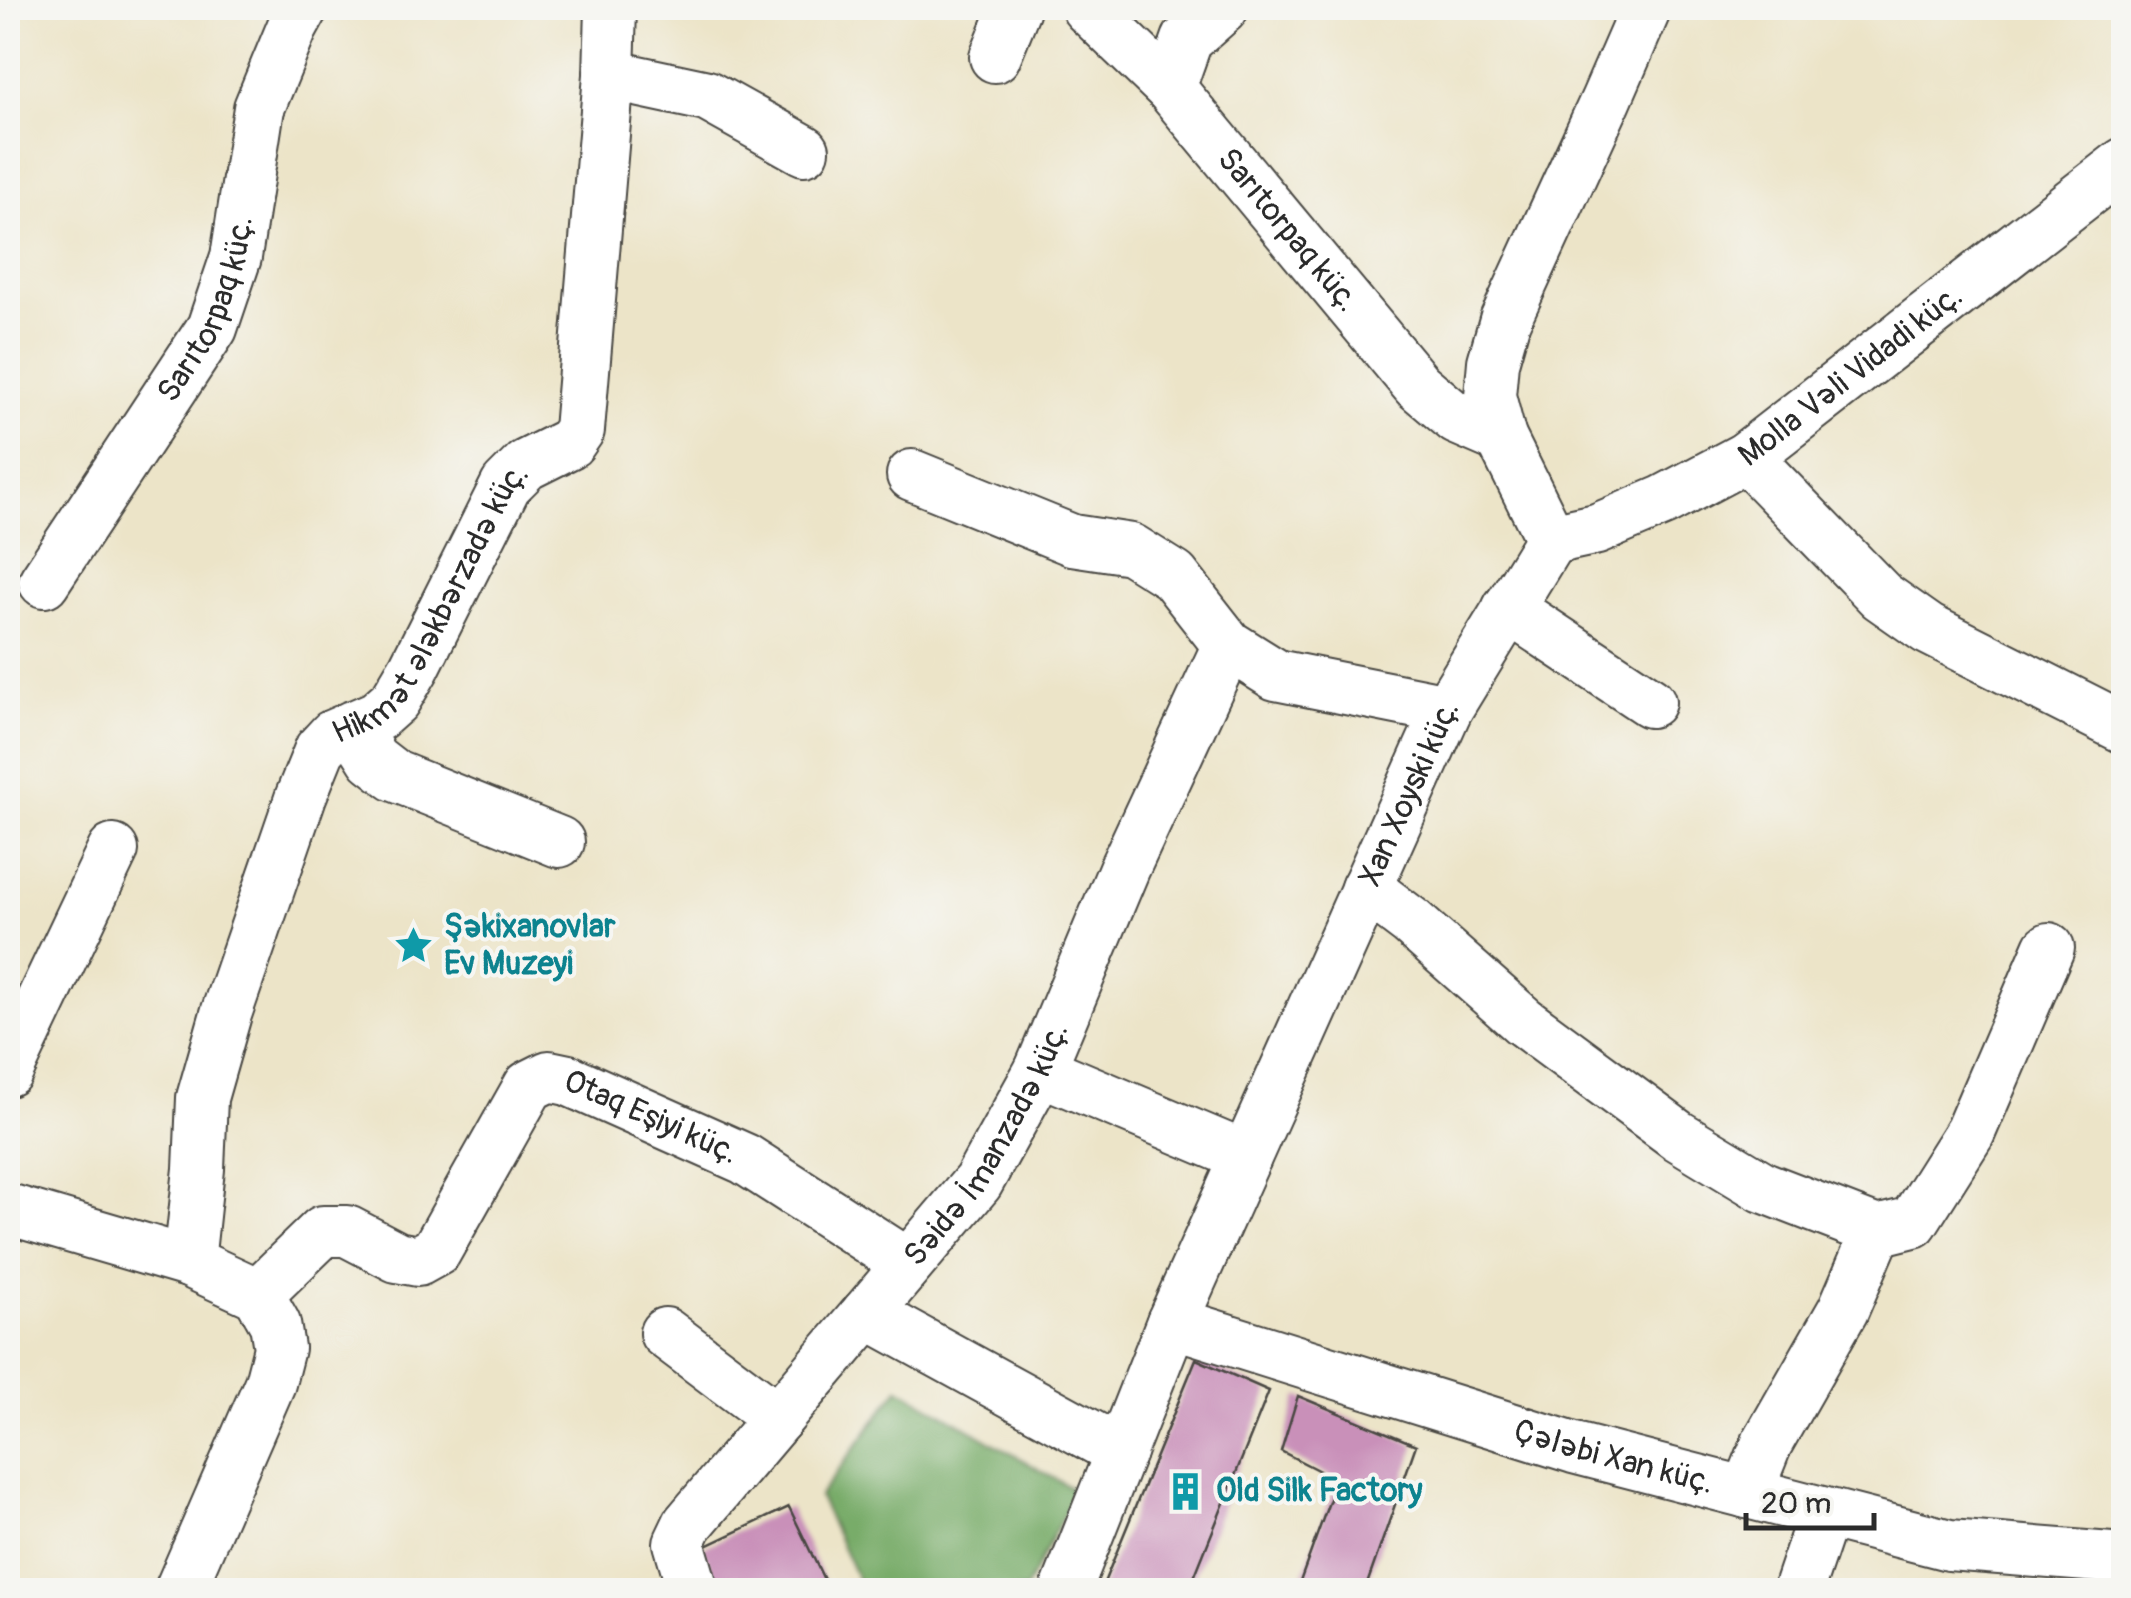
<svg xmlns="http://www.w3.org/2000/svg" width="2131" height="1598" font-family="Pangolin,sans-serif">
  <style>
    .forest { fill: #78ac69; stroke: #526c4a; stroke-width: 2.5 }
    .building { fill: #c990b9 }
    .lines { fill: none; stroke-linecap: round; stroke-linejoin: round }
    .minor-casing { stroke: #484743; stroke-width: 54 }
    .minor { stroke: #fff; stroke-width: 50 }
    .labels { text-anchor: middle; dominant-baseline: central; stroke-width: 8; stroke-linejoin: round; paint-order: stroke }
    .street-label { font-size: 32px; fill: #2b2b2b; stroke: #f6f6f2 }
    .culture-label { font-size: 32px; font-weight: bold; fill: #0d838f; stroke: #f6f6f2; text-anchor: start }
  </style>
  <rect width="100%" height="100%" fill="#f6f6f2"/>
  <filter id="ink" filterUnits="userSpaceOnUse"><feTurbulence type="fractalNoise" baseFrequency=".01" numOctaves="2"/><feDisplacementMap in="SourceGraphic" scale="20" xChannelSelector="R" yChannelSelector="G"/><feConvolveMatrix kernelMatrix="1 2 1 2 8 2 1 2 1" color-interpolation-filters="sRGB"/></filter>
  <filter id="wash" filterUnits="userSpaceOnUse"><feTurbulence type="fractalNoise" baseFrequency=".0048" numOctaves="4" result="noise"/><feDisplacementMap in="SourceGraphic" scale="40" xChannelSelector="R" yChannelSelector="G"/><feGaussianBlur stdDeviation="2.25" result="paint"/><feColorMatrix in="noise" values="0 0 0 0 0 0 0 0 0 0 0 0 0 0 0 0 0 1.4 0 .05"/><feComposite in="paint" operator="in"/></filter>
  <g filter="url(#wash)">
    <rect width="100%" height="100%" fill="#ece4c8"/>
    <path class="forest" d="M899,1388L1076,1491L1025,1590H862L819,1497Z"/>
    <g id="blocks">
      <path class="building" d="M1196,1359L1269,1391L1189,1590H1101Z
        M1298,1396L1416,1445L1365,1590H1297L1337,1480L1281,1451Z
        M789,1507L829,1590H722L702,1548Z"/>
    </g>
  </g>
  <g filter="url(#ink)">
    <use href="#blocks" fill-opacity="0" stroke="#484743" stroke-width="2.5"/>
    <g class="lines">
      <defs>
        <g id="minor">
          <path id="s1" d="M1087,8L1170,88L1417,385L1457,419L1501,438"/>
          <path d="M995,57L1015,8"/>
          <path d="M609,75L707,96L804,150"/>
          <path d="M1170,88L1187,40L1223,8"/>
          <path d="M1746,457L1881,596L1928,629L2124,728"/>
          <path d="M912,475L1072,540L1131,549L1174,576L1228,645L1276,675L1447,709"/>
          <path id="s2" d="M1551,539L1597,529L1663,501L1746,457L2124,163"/>
          <path id="s3" d="M44,582L212,328L236,257L259,108L292,28L303,8"/>
          <path d="M1508,608L1650,702"/>
          <path d="M352,726L373,759L395,776L559,842"/>
          <path d="M1366,888L1411,922L1523,1021L1677,1135L1763,1187L1877,1231L1913,1222L1970,1132L2049,948"/>
          <path d="M1040,1070L1246,1157"/>
          <path d="M8,1071L113,850"/>
          <path d="M8,1209L189,1262L258,1294L275,1324L279,1348L270,1383L180,1590"/>
          <path id="s4" d="M189,1262L199,1169L202,1098L226,1014L301,796L320,749L333,735L377,716L395,700L414,668L506,485L526,465L570,443L579,430L609,75L611,8"/>
          <path id="s5" d="M258,1294L323,1231H347L397,1257L418,1261L436,1251L529,1086L549,1076L568,1080L745,1159L908,1264"/>
          <path d="M867,1313L1121,1452"/>
          <path id="s6" d="M1172,1322L1574,1448L1949,1545L2124,1559"/>
          <path d="M665,1333L778,1418"/>
          <path d="M1747,1493L1767,1443L1843,1310L1877,1231"/>
          <path id="s7" d="M693,1590L679,1543L688,1524L978,1182L1040,1070L1124,869L1228,645"/>
          <path id="s8" d="M1066,1590L1172,1322L1447,709L1551,539L1501,438L1490,396L1493,362L1505,320L1606,100L1646,8"/>
          <path d="M1798,1590L1824,1513"/>
        </g>
      </defs>
      <use href="#minor" class="minor-casing"/>
      <use href="#minor" class="minor"/>
    </g>
  </g>
  <defs>
    <symbol id="sight-bare" viewBox="-9 -9 18 18"><path d="M0-6L1.8-2.2L6-1.7L2.9 1.2L3.7 5.4L0 3.3L-3.7 5.4L-2.9 1.2L-6-1.7L-1.8-2.2Z" fill="#0f9aa8" stroke="#f6f6f2" stroke-width="2.5" paint-order="stroke"/></symbol>
    <symbol id="building-bare" viewBox="-9 -9 18 18"><path d="M-4-6H4V6H1V3H-1V6H-4ZM-2.5-4.3h1.7v1.8h-1.7ZM.8-4.3h1.7v1.8H.8ZM-2.5-1h1.7V.8h-1.7ZM.8-1h1.7V.8H.8Z" fill="#0f9aa8" stroke="#f6f6f2" stroke-width="2.5" paint-order="stroke"/></symbol>
  </defs>
  <g fill-rule="evenodd">
    <use href="#sight-bare" x="386" y="918" width="55" height="55"/>
    <use href="#building-bare" x="1158" y="1464" width="55" height="55"/>
  </g>
  <g class="labels">
    <g class="street-label">
      <text stroke="none"><textPath href="#s1" startOffset="300">Sarıtorpaq küç.</textPath></text>
      <text stroke="none"><textPath href="#s3" startOffset="320">Sarıtorpaq küç.</textPath></text>
      <text stroke="none"><textPath href="#s2" startOffset="345">Molla Vəli Vidadi küç.</textPath></text>
      <text stroke="none"><textPath href="#s4" startOffset="722">Hikmət Ələkbərzadə küç.</textPath></text>
      <text stroke="none"><textPath href="#s8" startOffset="868">Xan Xoyski küç.</textPath></text>
      <text stroke="none"><textPath href="#s5" startOffset="535">Otaq Eşiyi küç.</textPath></text>
      <text stroke="none"><textPath href="#s7" startOffset="555">Səidə İmanzadə küç.</textPath></text>
      <text stroke="none"><textPath href="#s6" startOffset="462">Çələbi Xan küç.</textPath></text>
    </g>
    <g class="culture-label">
      <text x="444" y="927">Şəkixanovlar<tspan x="444" dy="37">Ev Muzeyi</tspan></text>
      <text x="1216" y="1491">Old Silk Factory</text>
    </g>
  </g>
  <rect width="2131" height="1598" fill="none" stroke="#f6f6f2" stroke-width="40"/>
  <path d="M1746 1513v15h128v-15" fill="none" stroke="#2b2b2b" stroke-width="5"/>
  <text x="1761" y="1513" font-size="30" fill="#2b2b2b" stroke="#f6f6f2" stroke-width="8" paint-order="stroke">20 m</text>
</svg>
